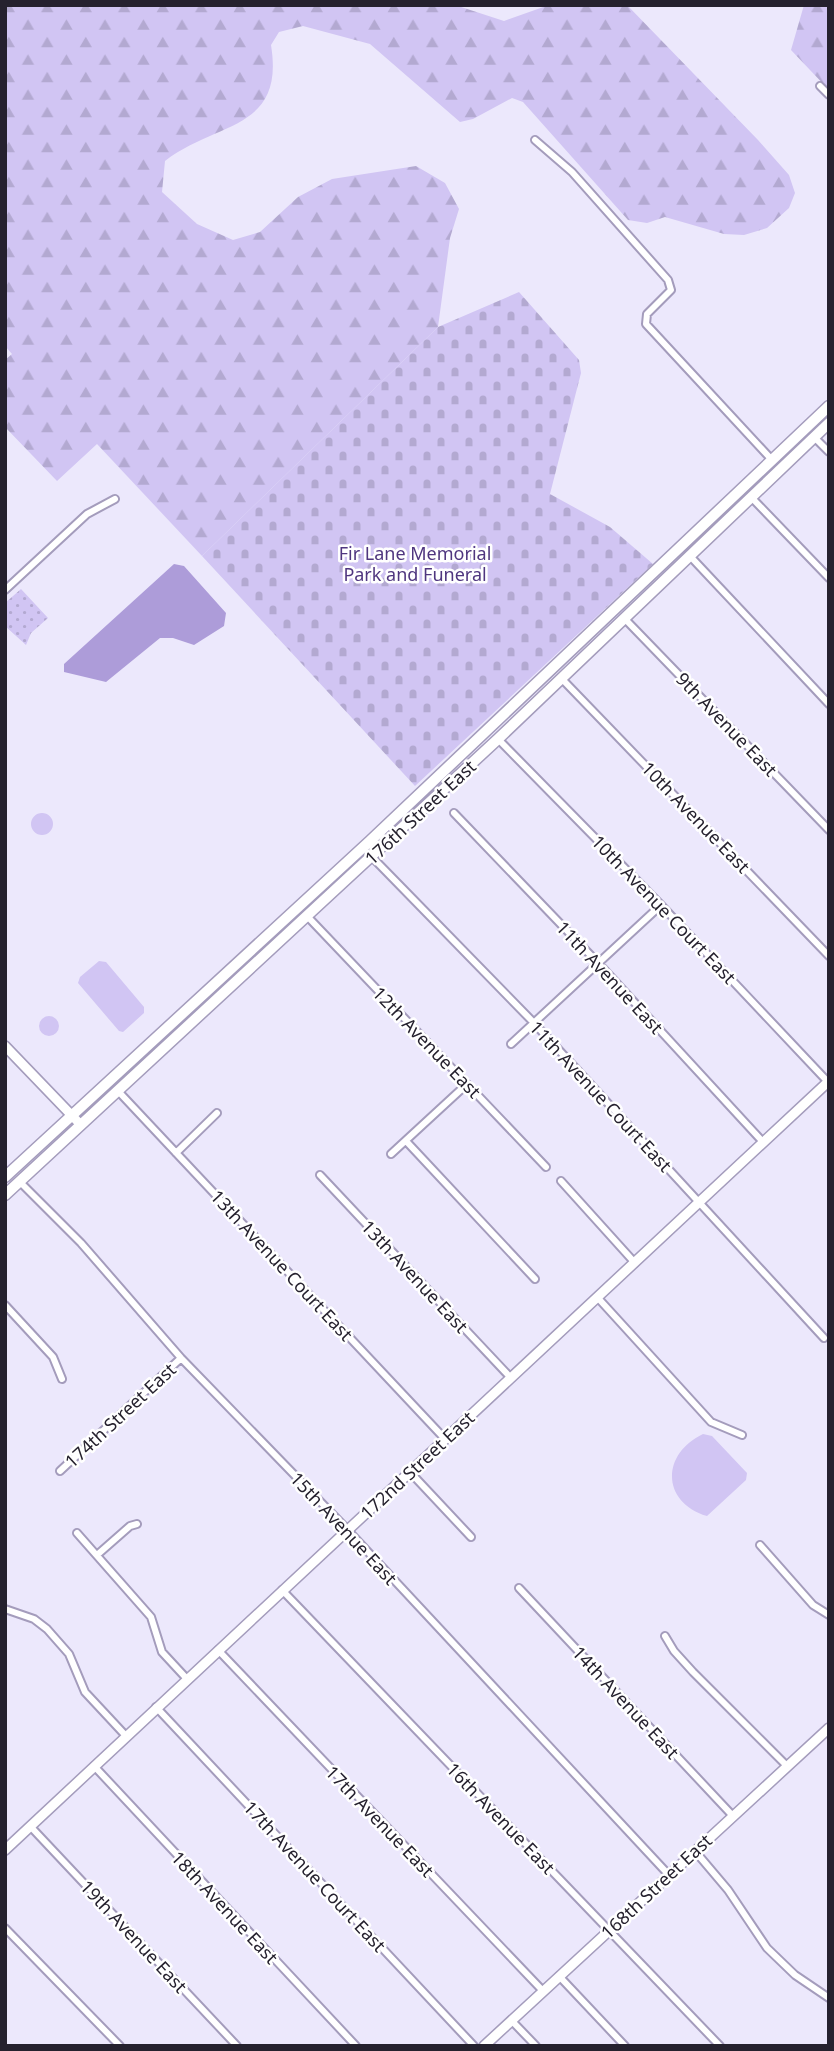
<svg xmlns="http://www.w3.org/2000/svg" width="834" height="2051" font-family="'Noto Sans',sans-serif">
  <style>
    .forest { fill: url(#forest-firs) }
    .cemetery { fill: url(#cemetery-stones) }
    .park { fill: url(#park-dots) }
    .garden { fill: #d1c5f3 }
    .water { fill: #ad9cd9 }
    .lines { fill: none; stroke-linecap: round; stroke-linejoin: round }
    .street-casing { stroke: #a49cbc; stroke-width: 10 }
    .secondary-casing { stroke: #a49cbc; stroke-width: 12 }
    .primary-casing { stroke: #a49cbc; stroke-width: 13 }
    .street { stroke: #fff; stroke-width: 6 }
    .secondary { stroke: #fff; stroke-width: 9 }
    .primary { stroke: #fff; stroke-width: 10 }
    .labels { text-anchor: middle; dominant-baseline: central; stroke-width: 5; stroke-linejoin: round; paint-order: stroke }
    .park-label { font-size: 18px; fill: #4f367f; stroke: #fff }
    .street-label { font-size: 18px; fill: #25212e; stroke: #fff }
  </style>
  <defs>
    <pattern id="forest-firs" width="22" height="20" patternUnits="userSpaceOnUse" patternTransform="scale(1.75)"><rect width="22" height="20" fill="#d1c5f3"/><path d="M5 1l3.5 6h-7zM16 11l3.5 6h-7z" fill="#b3a9d1"/></pattern>
    <pattern id="cemetery-stones" width="16" height="16" patternUnits="userSpaceOnUse" patternTransform="scale(1.75)"><rect width="16" height="16" fill="#d1c5f3"/><path d="M2 7V4a2 2 0 0 1 4 0v3zM10 15v-3a2 2 0 0 1 4 0v3z" fill="#b3a9d1"/></pattern>
    <pattern id="park-dots" width="8" height="8" patternUnits="userSpaceOnUse" patternTransform="scale(1.75)"><rect width="8" height="8" fill="#d1c5f3"/><path d="M2 2h.1M6 6h.1" fill="none" stroke="#b3a9d1" stroke-width="1.8" stroke-linecap="round"/></pattern>
  </defs>
  <rect width="100%" height="100%" fill="#ece8fc"/>
  <path class="forest" d="M5,5H455L504,21L549,5H627L758,140L789,175L795,193L789,208L767,228L744,235L724,234L665,217L647,223L628,220L523,102L512,98L473,119L460,122L370,44L303,26L279,32L271,45C285,131 217,121 165,161L162,192L197,224L233,240L260,232L298,197L332,179L416,166L445,183L459,209L450,238L438,327L202,556L97,444L57,481L5,427V360L12,354L5,346Z
    M804,5H829V90L791,50Z"/>
  <path class="cemetery" d="M519,292L579,360L581,373L550,494L610,527L653,564L415,786L202,556L438,327Z"/>
  <path class="park" d="M21,589L48,618L31,633L26,645L5,626V603Z"/>
  <path class="garden" d="M31 824a11 11 0 1 1 22 0a11 11 0 1 1-22 0Z
    M99,961L106,962L144,1007V1013L123,1032L119,1031L78,983L80,977Z
    M39 1026a10 10 0 1 1 20 0a10 10 0 1 1-20 0Z
    M703,1434L712,1436L747,1473L746,1480L707,1516C661,1502 661,1454 703,1434Z"/>
  <path class="water" d="M174,564L184,566L226,613L224,626L194,645L173,638H160L106,682L64,672V664Z"/>
  <g class="lines">
    <defs>
      <path id="street" d="M820,86L829,95
        M535,140L572,172L668,280L671,290L647,314L646,324L772,460
        M814,437L829,452
        M751,497L829,578
        M689,555L829,704
        M5,590L87,514L115,499
        M624,618L829,830
        M562,679L829,956
        M498,739L661,905L828,1082
        M454,813L599,964L763,1142
        M372,857L534,1023L824,1338
        M307,916L546,1167
        M511,1044L661,905
        M118,1091L445,1439
        M406,1141L535,1279
        M176,1153L217,1113
        M391,1154L467,1084
        M320,1175L511,1378
        M561,1181L635,1263
        M20,1182L81,1243L181,1358L342,1524L668,1874
        M598,1298L711,1422L742,1435
        M5,1305L53,1357L62,1379
        M60,1471L181,1358
        M410,1472L471,1537
        M77,1533L151,1617L162,1652L187,1679
        M760,1545L813,1605L829,1615
        M97,1555L130,1526L137,1524
        M519,1588L732,1815
        M282,1590L720,2046
        M5,1609L34,1619L47,1629L69,1654L85,1692L126,1736
        M665,1636L674,1651L693,1672L787,1766
        M218,1650L543,1991
        M156,1707L474,2046
        M94,1766L356,2046
        M30,1826L237,2046
        M695,1851L728,1890L767,1948L795,1975L829,1998
        M5,1928L120,2046
        M559,1976L625,2046
        M511,2020L536,2046"/>
      <path id="secondary" d="M5,1046L80,1124
        M5,1850L829,1081
        M484,2046L829,1728"/>
      <path id="primary" d="M5,1177L370,841L829,406
        M5,1195L498,739L829,423"/>
    </defs>
    <use href="#street" class="street-casing"/>
    <use href="#secondary" class="secondary-casing"/>
    <use href="#primary" class="primary-casing"/>
    <use href="#street" class="street"/>
    <use href="#secondary" class="secondary"/>
    <use href="#primary" class="primary"/>
  </g>
  <g class="labels">
    <g class="park-label">
      <text x="415" y="553">Fir Lane Memorial<tspan x="415" dy="21">Park and Funeral</tspan></text>
    </g>
    <g class="street-label">
      <text transform="translate(727 724) rotate(46)">9th Avenue East</text>
      <text transform="translate(420 812) rotate(-43)">176th Street East</text>
      <text transform="translate(696 817) rotate(46)">10th Avenue East</text>
      <text transform="translate(664 909) rotate(46)">10th Avenue Court East</text>
      <text transform="translate(610 977) rotate(47)">11th Avenue East</text>
      <text transform="translate(427 1042) rotate(46)">12th Avenue East</text>
      <text transform="translate(601 1096) rotate(47)">11th Avenue Court East</text>
      <text transform="translate(282 1265) rotate(47)">13th Avenue Court East</text>
      <text transform="translate(415 1276) rotate(47)">13th Avenue East</text>
      <text transform="translate(120 1415) rotate(-43)">174th Street East</text>
      <text transform="translate(417 1465) rotate(-43)">172nd Street East</text>
      <text transform="translate(344 1528) rotate(47)">15th Avenue East</text>
      <text transform="translate(626 1702) rotate(47)">14th Avenue East</text>
      <text transform="translate(501 1818) rotate(46)">16th Avenue East</text>
      <text transform="translate(380 1821) rotate(46)">17th Avenue East</text>
      <text transform="translate(315 1876) rotate(47)">17th Avenue Court East</text>
      <text transform="translate(656 1886) rotate(-43)">168th Street East</text>
      <text transform="translate(225 1907) rotate(47)">18th Avenue East</text>
      <text transform="translate(134 1936) rotate(47)">19th Avenue East</text>
    </g>
  </g>
  <rect width="834" height="2051" fill="none" stroke="#25212e" stroke-width="14"/>
</svg>
